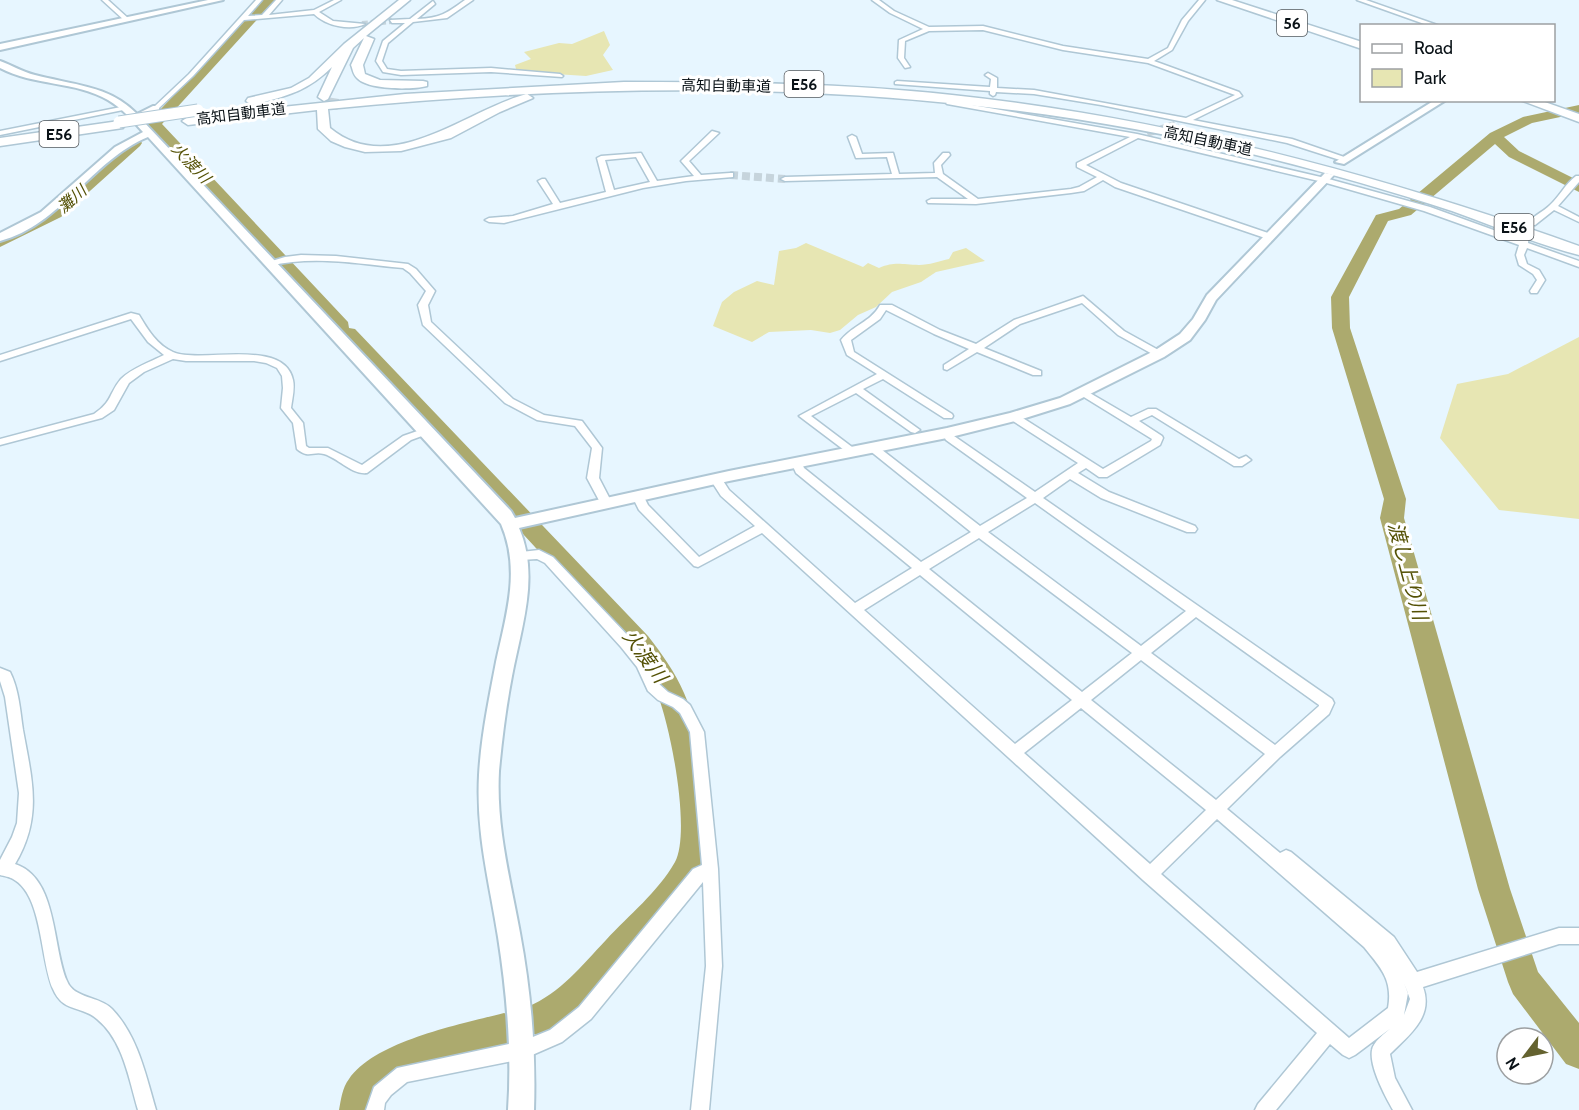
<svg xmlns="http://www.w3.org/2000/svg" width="1579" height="1110" font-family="Cabin,'Noto Sans JP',sans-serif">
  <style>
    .green { fill: #e7e6b3 }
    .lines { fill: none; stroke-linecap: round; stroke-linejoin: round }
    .river { fill: #acaa6e; fill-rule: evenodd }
    .street-tunnel-far1 { stroke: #c6d4dc; stroke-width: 6; stroke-dasharray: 6 3; stroke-linecap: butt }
    .street-tunnel { stroke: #c6d4dc; stroke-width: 8; stroke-dasharray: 8 4; stroke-linecap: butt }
    .highway-tunnel { stroke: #c6d4dc; stroke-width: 11; stroke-dasharray: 11 5; stroke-linecap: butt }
    .street-casing { stroke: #afc7d5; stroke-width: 3 }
    .secondary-casing { stroke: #afc7d5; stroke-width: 4 }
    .highway-casing { stroke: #afc7d5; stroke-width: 3 }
    .street { fill: #fff; fill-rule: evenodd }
    .secondary { fill: #fff; fill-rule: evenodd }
    .highway { fill: #fff; fill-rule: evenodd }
    .highway-bridge-casing { stroke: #afc7d5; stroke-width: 13; stroke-linecap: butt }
    .highway-bridge { stroke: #fff; stroke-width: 11 }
    .labels { text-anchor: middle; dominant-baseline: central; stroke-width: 6; stroke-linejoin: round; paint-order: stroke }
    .far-street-label { font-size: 15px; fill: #0a1217; stroke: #fff }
    .shield { fill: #fff; stroke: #54595d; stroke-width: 1.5 }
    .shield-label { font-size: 16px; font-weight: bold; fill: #0a1217 }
    .far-water-label { font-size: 16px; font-style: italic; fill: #545105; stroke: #fff }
    .water-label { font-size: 20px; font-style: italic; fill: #545105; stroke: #fff }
  </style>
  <rect width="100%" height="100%" fill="#e7f6ff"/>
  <path class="green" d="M604,31L610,45L603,55L613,70L586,76L508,71L516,69L515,65L531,59L524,52L559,43L572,44Z
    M806,243L863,267L868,263L879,268C896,261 902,265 919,265C929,265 940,261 949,259L953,252L966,248L985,261L936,272L921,282L892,292L876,307L858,315L840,330L830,333L811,330L769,332L752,342L713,326L722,302L734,292L757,281L774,285L779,251L796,248Z
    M1579,337V519L1499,510L1440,438L1457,384L1508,374Z"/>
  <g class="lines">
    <path class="river" d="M263,0H275L162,124L348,322L349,328L355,329L648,636C662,654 675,672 684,693C701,731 718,819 708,858C697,899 660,931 632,960C597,997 589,1016 539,1036L527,1031L522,1019L527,1007C561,993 581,966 606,940C629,915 658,892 675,862C691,832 671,729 658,696C652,679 641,665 630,650L341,337L340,331L334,330L152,131L146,130L144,127Z
      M1579,105V113L1532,123L1504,137L1519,151L1579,181V192L1509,157L1495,144L1411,215L1388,221L1349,297L1350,328L1406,499L1404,518L1510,889L1538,972L1579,1023V1069L1566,1064L1513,994L1508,982L1478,889L1380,518L1384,499L1332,328L1331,297L1376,215L1399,209L1490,133L1523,117Z
      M135,139L140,140L142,143L140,146L61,217L0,247V235L49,211L130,140Z
      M504,1013L516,1018L521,1030L516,1042C482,1057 384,1068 375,1110H339C341,1100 342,1088 349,1079C375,1041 461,1024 504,1013Z"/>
    <path class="street-tunnel-far1" d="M362,24L392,21
      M1152,131L1178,123"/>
    <path class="street-tunnel" d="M1147,133L1156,130
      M730,175L785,179"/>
    <path class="highway-tunnel" d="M332,109L334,95"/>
    <defs>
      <path id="street" d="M102,0H108L129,19V21H125Z
        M256,0H262L248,16L262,15L276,0H282L269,15L314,10L334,0H341L319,12L333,21L365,24C350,31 326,26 314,14L244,20L193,76L158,109H154V107L189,74Z
        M465,0H473L447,18L413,22L388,43L382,61L387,69L401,71L491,68L560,74L563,76L562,77L491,72L401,75L383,72L376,61L383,41L405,23H392L390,20L410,19L433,1L435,4L417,19C441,18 447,13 465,0Z
        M872,0H879L894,11L929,27L983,26L1063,46L1148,59L1168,48L1182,20L1199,0H1205L1188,21L1172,50L1154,61L1239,92L1242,96L1193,120L1292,139L1350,159L1343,161L1287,143L1101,105L1034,94L996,92L995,95L993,96L990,94V91L895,84V82L897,81L990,87L991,79L985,75L988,73L997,78V88L1034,90L1186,118L1235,95L1148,63L1063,50L983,30L929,31L905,41L904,58L910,67L905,68L898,58L899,40L923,29L890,13Z
        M1357,0H1366L1440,26H1430Z
        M949,101L1137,134L1325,178L1430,207L1521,240L1523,235H1529L1528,243L1579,261V267L1527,248L1524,255L1527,264L1539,270L1545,280L1537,293H1531L1530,291L1537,280L1533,274L1519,265L1516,255L1519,245L1424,211L1323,182L1138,138L1086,165L1121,183L1271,234V238H1265L1115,187L1103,180L1084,191L1071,193L976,204L928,203L927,201L931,199H968L937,177L785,181L781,179L785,177L892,174L887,157L856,158L848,137L852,135L856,137L862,154L893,153L899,174L935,173L934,163L943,153H949L950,155L941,165L943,174L978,199L1071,189L1079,187L1097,177L1077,167V163L1130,137L947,104L946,103Z
        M126,106L128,107V109L0,135V131Z
        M712,131L719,133L689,161L701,175L730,173H733V177L686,181L643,188L504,223L489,222L485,220L489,218L513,216L553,204L538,181L542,179H545L560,203L606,192L597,158L601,156L641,153L657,181L694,176L681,161ZM636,157L650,182L614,190L605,160Z
        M1576,176H1579V182L1558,206L1579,217V222L1554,210L1535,225H1529L1528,223C1534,215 1543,212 1550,205C1560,196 1565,184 1576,176Z
        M301,255L336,256L408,264L416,269L435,291L428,305L431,322L513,399L544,415L582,421L602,448L599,478L612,503L610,506H602L587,478L592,448L575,426L537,420L505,403L423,325L418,305L426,291L410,273L403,268C358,264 314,255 269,266L265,263L285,257Z
        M1083,296L1124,331L1162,352V356H1156L1118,335L1082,303L1020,324L984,348L1041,371V375H1033L977,352L947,370L944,369V365L969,349L934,334L886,310L880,319L851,340L854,352L952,414L953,416L952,418H944L883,379L863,389L920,430L915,433L911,432L856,393L811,416L856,450L857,452L852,456L799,416L877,374L847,355L841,340C853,325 871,322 880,305H892L940,330L976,344L1014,320Z
        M131,313L139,315C148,330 157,345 173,352C201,364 284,337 293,380C295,389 292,399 291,408L303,423L306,446L309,448H328L362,465L403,436L426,428L431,431L430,433L411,440L367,473C352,475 338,458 324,454C312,451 309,459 297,449L293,423L281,408L283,388L282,376L277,368L266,363L254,361H186L173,359L144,372L129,383L114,410L102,418L0,445V439L94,414C113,401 109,393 121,379C132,368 150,362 164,355L148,342L131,319L0,361V355Z
        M1083,389L1131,417L1148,409H1156L1239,459L1246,456L1251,460L1242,466H1234L1152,415L1139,421L1162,436L1163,438L1160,445L1107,477H1099L1086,468L1078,473L1109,492L1195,526L1197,529L1195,532H1187L1101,498L1070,479L1043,498L1332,699L1334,703L1329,714L1280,757L1227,809L1280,853L1286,850L1291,852L1394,937L1417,972L1559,928H1579V944H1559L1423,987C1434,1017 1409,1035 1390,1054L1395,1078L1412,1110H1393C1385,1096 1369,1066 1372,1050C1373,1042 1385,1033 1391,1028L1355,1055L1349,1058L1343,1055L1330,1044L1276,1110H1255L1258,1104L1317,1033L1143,880L762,533L698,567L694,566L639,510L632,496L634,493H642L648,505L699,557L755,526L721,496L710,479L712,476H720L729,490L855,603L912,568L796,473L791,462L792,459H800L804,468L921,562L971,532L869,450L868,448L869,446H877L980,526L1027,498L946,440L942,433L943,431H951L954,436L1035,492L1078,463L1010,419L1009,417L1010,415H1018L1103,469L1151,441L1152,439L1079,394L1078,392ZM1035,503L1186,611L1141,646L988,532ZM979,538L1132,653L1082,692L929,569ZM920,575L1072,700L1015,744L864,610ZM1196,617L1319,705V706L1275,745L1151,653ZM1141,660L1265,754L1216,800L1091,700ZM1081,708L1206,810L1150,864L1024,753ZM1217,819L1364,947C1381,968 1393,980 1388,1008L1349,1038L1161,874ZM1404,983L1410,999L1404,1015L1408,993Z
        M539,550L553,557L631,639L647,660L658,683L668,692L683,699L690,705L704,732L718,869L722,966L709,1110H691L706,966L703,882L591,1019L562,1042L523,1059L407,1082L391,1095L385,1103L384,1110H366L374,1087L397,1068L523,1041L550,1030L579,1007L693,869L702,865L690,732L680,713L673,707L658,700L648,691L637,667L621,647L545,563L537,559L521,560L515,556L521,552Z
        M0,668L10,672C19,690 20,710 23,730C32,780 43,817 15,864C58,878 52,947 67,981C74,999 100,996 112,1009C138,1036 146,1076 156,1110H138C129,1079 123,1040 97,1019C81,1005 63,1013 53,989C40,960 43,895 13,879C10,877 4,876 0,875V860L12,837L17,823L19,793L5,697L0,681Z"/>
      <path id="secondary" d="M208,0H223L0,50V44Z
        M0,61C12,65 22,72 35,75C72,85 109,85 137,114L153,106H159V110L142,120L511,511L515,518L729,471L947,428L1010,413L1060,398L1154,351L1180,334L1193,319L1207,295L1325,173L1334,175L1216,300L1205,320L1190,340L1164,357L1070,404L1019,420L947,438L729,481L519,528C540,576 521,628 512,676C506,707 502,739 499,771C496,827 510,878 520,933C531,992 536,1050 534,1110H508C512,1052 507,995 498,937C489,880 476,834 479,775C481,737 489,699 496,662C506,615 521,570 501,524L148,137C92,160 61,225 0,241V233L41,212L115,147L143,132C132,120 122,108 108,100C75,81 34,86 0,68Z
        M1435,100H1446L1344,164L1335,162Z"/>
      <path id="highway" d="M399,0H410L366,36L374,39L363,65L365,74L380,80L423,81L427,82V86C412,90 368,90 357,78C353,74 353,70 351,65L364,38L353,48L328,99L324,101L318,97L332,67C307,92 286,96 252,105L246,101L248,98L291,88L309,78L344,44Z
        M1217,0H1232L1362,42V49Z
        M624,82C733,82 843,83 952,95C1167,118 1375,173 1579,246V255C1536,244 1494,226 1452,211C1388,190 1322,171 1256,155C949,80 641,78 328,109L330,128C391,179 467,109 527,94L533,98L500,112L451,138L401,151L365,152L345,147L331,141L318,129L317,110L188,125L182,121L188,117L405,94Z
        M1520,100H1539L1579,114V122Z
        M119,121L125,125L123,128L0,146V138Z"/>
    </defs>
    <use href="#street" class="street-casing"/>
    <use href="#secondary" class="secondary-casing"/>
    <use href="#highway" class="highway-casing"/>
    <use href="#street" class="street"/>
    <use href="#secondary" class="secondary"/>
    <use href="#highway" class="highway"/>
    <defs>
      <path id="highway-bridge" d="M119,122L198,110"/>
    </defs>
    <use href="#highway-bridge" class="highway-bridge-casing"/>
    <use href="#highway-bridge" class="highway-bridge"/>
  </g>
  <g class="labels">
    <g class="far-street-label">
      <text transform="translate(726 86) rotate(1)">高知自動車道</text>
      <text transform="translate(241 114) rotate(-7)">高知自動車道</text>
      <text transform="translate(1208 141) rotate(12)">高知自動車道</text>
    </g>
    <g class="shield">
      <rect x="1277" y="10" width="30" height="26" rx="4.5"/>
      <rect x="784.5" y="71" width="39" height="26" rx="4.5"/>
      <rect x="39.5" y="121" width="39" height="26" rx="4.5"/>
      <rect x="1494.5" y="214" width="39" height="26" rx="4.5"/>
    </g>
    <g class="shield-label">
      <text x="1292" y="23">56</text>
      <text x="804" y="84">E56</text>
      <text x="59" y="134">E56</text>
      <text x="1514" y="227">E56</text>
    </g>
    <g class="far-water-label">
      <text transform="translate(191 163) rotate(47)">火渡川</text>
      <text transform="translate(72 199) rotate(-41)">灘川</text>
    </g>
    <g class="water-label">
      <text transform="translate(1408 571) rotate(75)">渡し上り川</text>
      <text transform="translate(645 656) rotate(54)">火渡川</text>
    </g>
  </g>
  <rect x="1360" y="24" width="195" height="78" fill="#ffffff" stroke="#9da0a2" stroke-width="1.5"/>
  <rect x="1372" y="44" width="30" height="9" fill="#ffffff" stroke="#9da0a2" stroke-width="1.5"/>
  <text x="1414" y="54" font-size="18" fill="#0a1217">Road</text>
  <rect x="1372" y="69" width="30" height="18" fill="#e7e6b3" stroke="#9da0a2" stroke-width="1.5"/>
  <text x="1414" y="84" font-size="18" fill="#0a1217">Park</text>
  <g transform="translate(1525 1056) rotate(238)"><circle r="28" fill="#ffffff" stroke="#9da0a2" stroke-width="1.5"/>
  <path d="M0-4.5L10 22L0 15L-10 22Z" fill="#64622f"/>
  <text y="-9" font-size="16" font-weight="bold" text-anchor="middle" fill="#0a1217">N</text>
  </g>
</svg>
